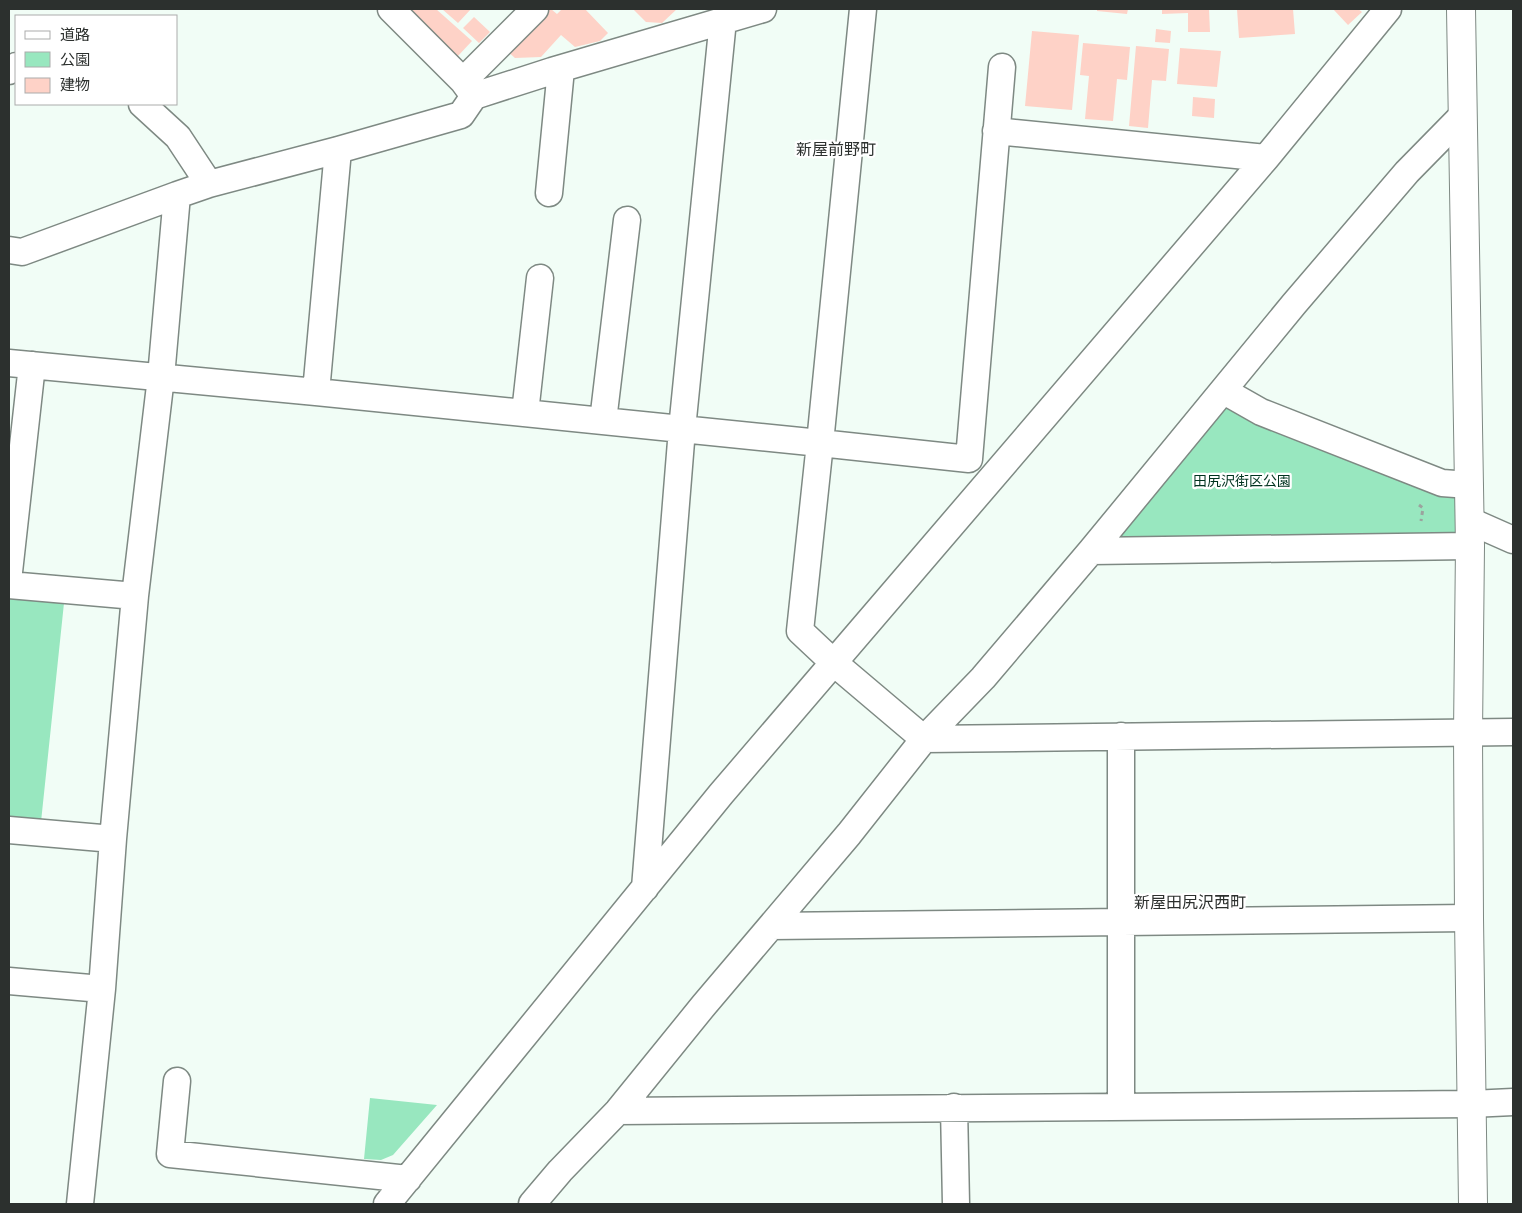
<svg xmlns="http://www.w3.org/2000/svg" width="1522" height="1213" font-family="Manrope,'Noto Sans JP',sans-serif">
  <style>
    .green { fill: #98e7bf }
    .building { fill: #fed2c7 }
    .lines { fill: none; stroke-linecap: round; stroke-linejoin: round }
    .street-casing { stroke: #7e8983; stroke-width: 29 }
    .secondary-casing { stroke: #7e8983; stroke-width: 30 }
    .path { stroke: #9ba39e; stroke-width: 3; stroke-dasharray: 4 4; stroke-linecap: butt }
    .street { stroke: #fff; stroke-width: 26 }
    .secondary { stroke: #fff; stroke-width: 28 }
    .labels { text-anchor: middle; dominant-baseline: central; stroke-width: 4.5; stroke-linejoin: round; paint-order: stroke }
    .park-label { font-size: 14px; fill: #00331f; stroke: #fff }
    .quarter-label { font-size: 16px; fill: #2c302e; stroke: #fff }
  </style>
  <rect width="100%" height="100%" fill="#f1fdf6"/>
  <path class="green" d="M1224,391L1469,485L1470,546L1091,551Z
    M9,597L64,603L41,822L9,819Z
    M370,1098L437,1105L393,1155L381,1160L364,1159Z"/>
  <path class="building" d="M413,9H436L472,41L457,57L412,15Z
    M442,9H471L458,23Z
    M547,9H551L557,14L562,9H585L608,33L600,41L575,47L561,35L541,57L515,58L506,50Z
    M633,9H677L662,23L646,22Z
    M1097,9H1128L1127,14L1097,11Z
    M1162,9H1209L1210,32H1188V13L1162,14Z
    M1237,9H1293L1295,34L1239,38Z
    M1333,9H1358L1362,12L1348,25Z
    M474,17L490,32L479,43L463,28Z
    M1156,29L1171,31L1170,43L1155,42Z
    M1032,31L1079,35L1072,110L1025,106Z
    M1083,43L1130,47L1127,80L1117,79L1113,121L1085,119L1089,76L1080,75Z
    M1136,46L1169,49L1166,81L1152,80L1148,128L1129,126Z
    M1180,48L1221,51L1217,87L1177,84Z
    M1193,97L1215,99L1214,118L1192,116Z"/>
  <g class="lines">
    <defs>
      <path id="street" d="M391,9L463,81L474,96
        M863,9L820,443L969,459L1002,67
        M9,71L16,66
        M463,81L535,9
        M142,104L178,137L209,184
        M996,131L1266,158
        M549,193L561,69
        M9,250L22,252L177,195
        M9,363L316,392L820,443L800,631L833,662L924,739L1513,732
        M1224,391L1261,412L1442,483L1469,485
        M316,392L338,150
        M525,413L540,278
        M603,421L627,220
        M1470,521L1513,540
        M1091,551L1470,546
        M9,572L32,365
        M9,585L135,596
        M9,830L113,839
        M645,888L682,429L723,20
        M771,926L1469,918
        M9,981L102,989
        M177,1081L170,1154L408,1179
        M1121,1106V736
        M954,1107L956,1204
        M618,1111L1471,1104L1513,1102
        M80,1204L102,989L113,839L135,596L161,377L177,195L209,184L338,150L461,115L474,96L552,71L763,9
        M387,1204L721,794L1266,158L1388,9
        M532,1204L560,1171L618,1111L704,1005L849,834L924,739L983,678L1091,551L1294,304L1407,172L1462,116"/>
      <path id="secondary" d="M1461,9L1470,546L1468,733L1469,918L1473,1204"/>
    </defs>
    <use href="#street" class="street-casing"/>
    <use href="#secondary" class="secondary-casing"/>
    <path class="path" d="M1419,505L1423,508L1421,521"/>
    <use href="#street" class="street"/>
    <use href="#secondary" class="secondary"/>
  </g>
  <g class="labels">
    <g class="park-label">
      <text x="1242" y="480">田尻沢街区公園</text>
    </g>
    <g class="quarter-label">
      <text x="836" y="149">新屋前野町</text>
      <text x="1190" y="902">新屋田尻沢西町</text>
    </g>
  </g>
  <rect width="1522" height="1213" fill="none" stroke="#2c302e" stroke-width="20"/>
  <rect x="15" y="15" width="162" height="90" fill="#ffffff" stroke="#abacab"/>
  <rect x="25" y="31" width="25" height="8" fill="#ffffff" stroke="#abacab"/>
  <text x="60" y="40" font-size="15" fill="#2c302e">道路</text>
  <rect x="25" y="52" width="25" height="15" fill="#98e7bf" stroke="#abacab"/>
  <text x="60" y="65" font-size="15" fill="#2c302e">公園</text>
  <rect x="25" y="78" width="25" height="15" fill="#fed2c7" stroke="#abacab"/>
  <text x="60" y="90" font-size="15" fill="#2c302e">建物</text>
</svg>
